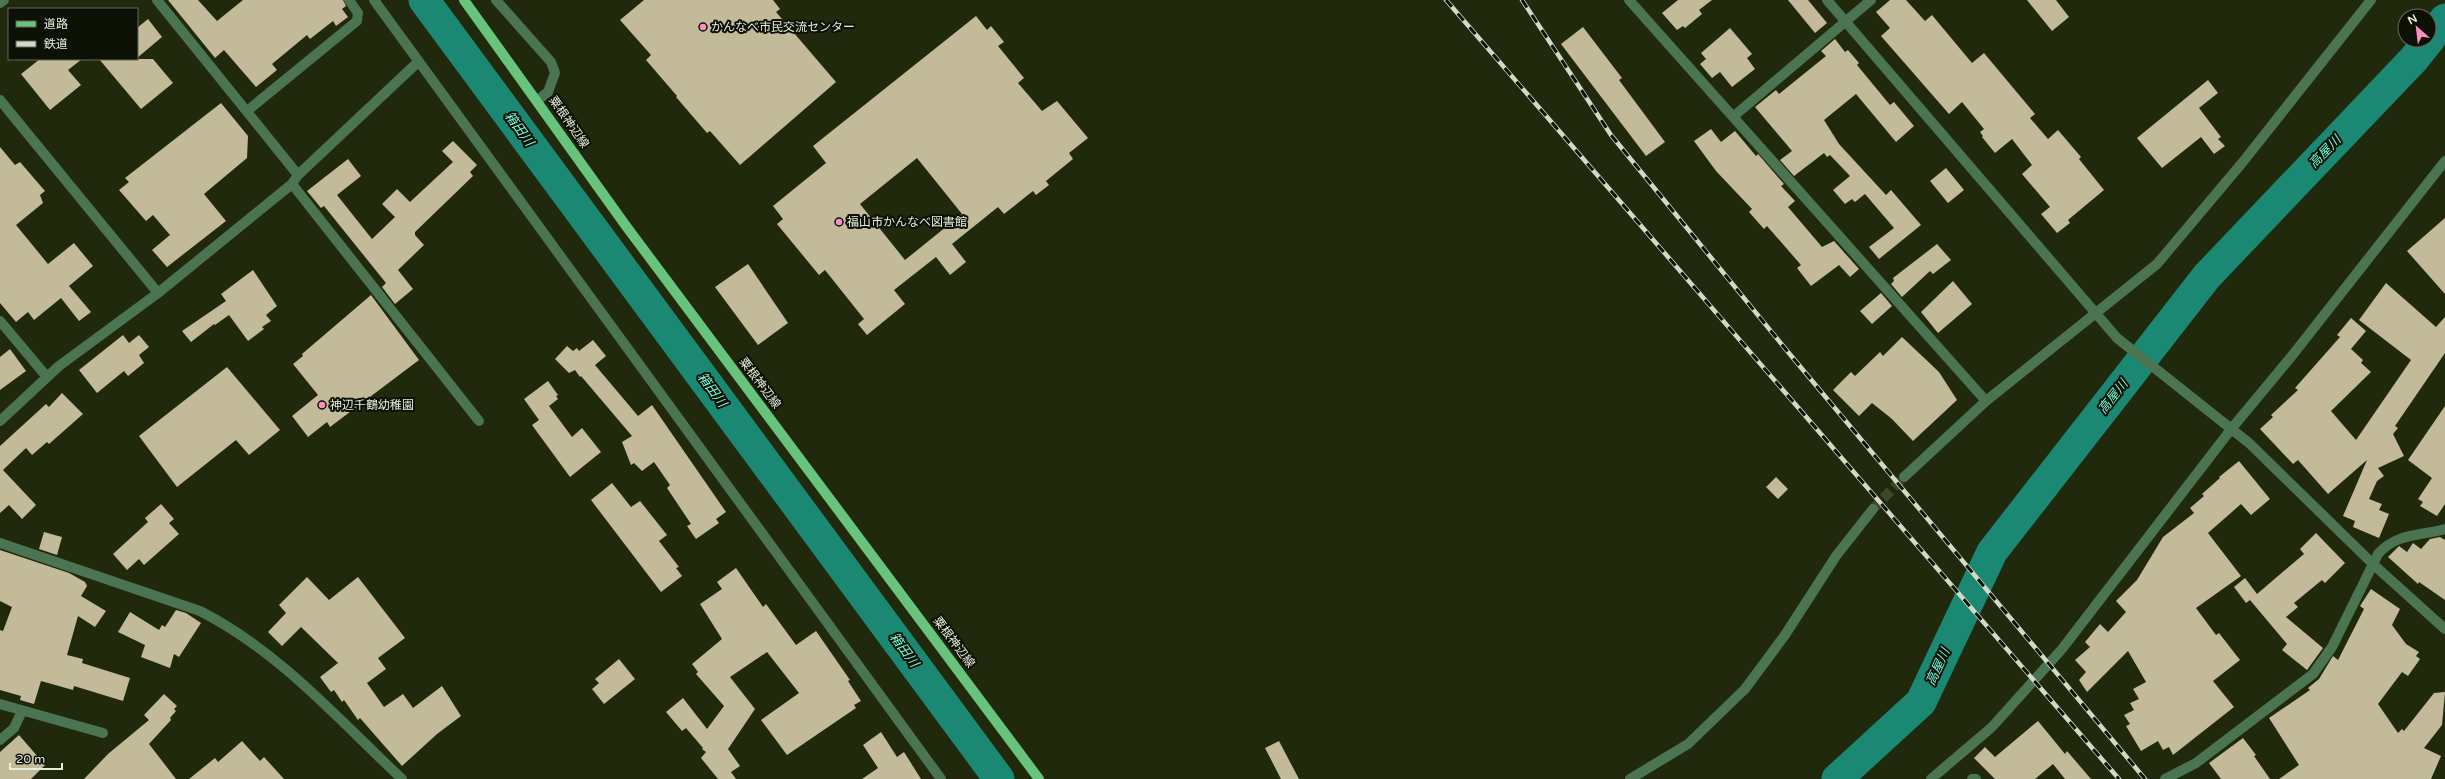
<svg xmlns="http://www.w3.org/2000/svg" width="2445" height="779" font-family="'Varela Round','Noto Sans JP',sans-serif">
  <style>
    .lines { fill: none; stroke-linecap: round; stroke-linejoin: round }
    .river { stroke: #1b8873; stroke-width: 31 }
    .building { fill: #c2ba99; fill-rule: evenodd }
    .minor-tunnel { stroke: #3f462c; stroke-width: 10; stroke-dasharray: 10 5; stroke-linecap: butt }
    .minor { stroke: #4a7452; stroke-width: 10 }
    .major { stroke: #68c47d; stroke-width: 10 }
    .rail-casing { stroke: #d2d9c7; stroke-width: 4.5 }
    .rail { stroke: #0c1005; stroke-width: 3; stroke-dasharray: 9; stroke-linecap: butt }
    .poi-dot { fill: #fb8fc4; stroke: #0c1005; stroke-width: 1.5 }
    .labels { text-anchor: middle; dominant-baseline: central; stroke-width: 4; stroke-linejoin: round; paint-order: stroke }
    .poi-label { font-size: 12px; fill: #e7eddc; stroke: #0c1005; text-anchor: start }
    .street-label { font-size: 12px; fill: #e7eddc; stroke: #0c1005 }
    .water-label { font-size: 13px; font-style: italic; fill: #76fedf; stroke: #0c1005 }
  </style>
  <rect width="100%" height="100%" fill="#21290d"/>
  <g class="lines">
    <path class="river" d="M424,0L999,779
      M2429,40L2445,19
      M1837,779L1921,702L1992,552L2207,276L2413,60L2429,40"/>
  </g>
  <path class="building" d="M168,0H198L217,21L243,0H343L346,6L342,9L348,17L336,26L333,21L310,39L307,35L272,64L277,70L256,87L224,50L215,58Z
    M644,0H773L780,9L776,12L836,82L740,165L710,131L707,133L676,97L677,96L646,60L651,55L620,20Z
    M1678,0H1712L1699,10L1702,14L1685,28L1683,26L1677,30L1662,13Z
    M1788,0H1808L1827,23L1815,33Z
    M1890,0H1906L1925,21L1932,15L1972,63L1984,53L2035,114L2030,118L2048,139L2058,130L2081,157L2079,159L2104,190L2068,220L2070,223L2057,233L2041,214L2050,207L2022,174L2032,165L2012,139L1995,153L1982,137L1983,136L1980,132L1984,129L1962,102L1949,114L1881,36L1890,28L1876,12Z
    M2027,0H2056L2069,17L2052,31Z
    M976,16L987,30L991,26L1004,42L998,46L1024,78L1018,83L1042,111L1057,101L1088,138L1069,153L1073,159L1046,181L1049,185L1036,195L1033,191L1004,214L998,207L952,244L966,262L950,275L936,257L894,290L905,304L867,335L858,324L864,319L825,270L819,275L777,224L783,219L773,206L826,163L813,146ZM917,158L962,214L905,260L860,204Z
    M148,19L162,37L137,58V28Z
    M1583,27L1622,78L1619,80L1665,142L1646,156L1561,44Z
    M1730,28L1752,54L1747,58L1755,69L1732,87L1720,72L1712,78L1700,64L1706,59L1701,53Z
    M1835,39L1845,52L1848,50L1859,63L1857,65L1890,105L1894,102L1914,126L1896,142L1856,94L1824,120L1839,144L1886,195L1891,190L1921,225L1879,259L1869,247L1894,228L1865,194L1855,202L1852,199L1845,204L1833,190L1850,176L1830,155L1827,157L1824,153L1794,176L1780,160L1792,151L1755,107L1776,90L1779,94L1826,56L1821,51Z
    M40,59H82L68,70L81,85L50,110L21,74Z
    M99,59H153L173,83L141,109Z
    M2208,80L2218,93L2199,108L2221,137L2218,139L2225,146L2214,154L2201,137L2162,168L2137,138Z
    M221,103L248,136L247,158L204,194L226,221L167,267L152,250L170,235L153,215L146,221L119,190L129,182L125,178Z
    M1711,129L1721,142L1735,131L1756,156L1758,154L1784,184L1781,186L1795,201L1788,207L1822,247L1834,241L1859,269L1850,277L1839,265L1811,286L1797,268L1801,265L1767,226L1764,229L1749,212L1752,209L1716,171L1694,141Z
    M453,141L477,165L470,172L473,176L415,232V235L424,245L398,270L413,289L395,304L382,287L386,283L324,206L321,208L307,191L348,159L361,176L337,195L372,239L395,217L382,204L397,189L410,202L453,162L442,151Z
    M0,147L15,165L20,162L45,191L40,195L43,203L16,225L48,264L74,243L93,266L69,286L91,312L79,321L61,298L34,320L28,312L16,322L0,303Z
    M1946,168L1964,190L1948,203L1930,181Z
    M2445,218V294L2407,251Z
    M1937,244L1951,260L1933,274L1930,271L1902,297L1891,284L1894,281L1893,278Z
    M748,264L788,323L758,345L715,287Z
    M253,270L277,306L266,315L271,321L262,327L264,329L248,341L229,315L215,325L214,324L191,342L182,331L226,301L221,294Z
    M1953,281L1972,304L1938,333L1921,312Z
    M2386,283L2436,327L2445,317V353L2395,426L2398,428L2393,434L2404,456L2378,468L2384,476L2377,481L2369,499L2382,504L2379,510L2389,514L2379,538L2353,527L2355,521L2343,516L2367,460L2328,494L2298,460L2293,464L2260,429L2273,417L2271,415L2298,390L2295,388L2340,337L2337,335L2351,318L2366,331L2351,349L2363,360L2361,363L2371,372L2331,411L2356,440L2411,360L2359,320Z
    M1881,293L1892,306L1872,324L1860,311Z
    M371,295L419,360L330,427L327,422L308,437L292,416L318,395L293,364L303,356L302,354Z
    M123,335L129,343L139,335L149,347L139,355L144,363L128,376L124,371L97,393L79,370Z
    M1902,337L1939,372L1957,400L1913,441L1892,419L1872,403L1859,416L1833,390L1851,372L1855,376L1880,352L1883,356Z
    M593,340L606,356L595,365L638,416L652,405L726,512L716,519L719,523L696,539L687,526L691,524L667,488L670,485L654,462L642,471L634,463L631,465L622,442L632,436L581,376L580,377L575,370L569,373L555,359L567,346L573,351L577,348L579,351Z
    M10,349L26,371L0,390V357Z
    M227,367L280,430L249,455L236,440L177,487L139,436Z
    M548,381L558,395L556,396L558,399L549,406L572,437L582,428L601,452L570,477L532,425L539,420L524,399Z
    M62,393L83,414L49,444L47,442L32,455L26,448L3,470L36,505L22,519L9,505L0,513V446L46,404L49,407Z
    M2445,406V504L2437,516L2420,506L2423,502L2418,499L2432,478L2408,460Z
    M2239,461L2270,499L2251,515L2241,504L2208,533L2241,576L2196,608L2216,635L2219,633L2240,660L2213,681L2234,707L2173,755L2169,747L2163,750L2158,741L2141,751L2126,726L2130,724L2124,715L2134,710L2130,703L2139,699L2133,689L2146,682L2128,651L2087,692L2079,680L2086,672L2075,660L2090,647L2085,642L2100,624L2108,632L2126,612L2116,601L2137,580L2163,537L2194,513L2190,508L2204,496L2202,494L2220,478L2219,477Z
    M1776,477L1788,489L1778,499L1766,487Z
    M612,483L631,507L640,501L667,535L659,541L679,567L676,568L682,576L661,592L591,500Z
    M161,504L174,519L169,523L179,534L144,565L139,559L127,570L113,554L148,522L145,518Z
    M44,532L62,537L57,555L39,549Z
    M2316,533L2345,563L2325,583L2322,580L2294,603L2298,607L2286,617L2323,648L2307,670L2282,650L2287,644L2250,600L2246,603L2234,587L2245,578L2257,594L2304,554L2300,549Z
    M2440,537L2445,540V600L2419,582L2418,584L2388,557L2399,546L2407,552L2413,543L2421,549L2430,539Z
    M0,550L69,573L85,582L87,586L81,596L106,611L95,627L78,616L67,655L83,659L82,663L130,678L123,701L74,686L73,690L41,681L34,704L20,700L21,696L0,690V630L3,631L12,607L0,601Z
    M736,568L763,607L766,604L796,645L816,631L850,680L848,681L861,701L854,705L856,708L787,755L761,720L799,693L767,652L730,677L755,709L728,749L740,766L731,772L736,779H718L701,758L706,752L702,749L703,748L686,728L682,731L666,712L683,698L707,729L724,706L696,674L698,672L692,664L722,639L700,604L722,589L717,582Z
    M307,577L329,600L358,577L405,638L378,658L386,669L367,683L384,707L403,694L413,708L442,686L461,716L437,734L402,766L360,718L358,720L344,700L342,702L334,690L331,692L320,677L338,663L301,627L282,646L268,632L286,613L279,605Z
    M2371,589L2400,609L2392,625L2406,644L2419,652L2416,656L2420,659L2408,676L2402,672L2378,704L2398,733L2402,729L2404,731L2434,693L2445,692L2442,725L2424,748L2441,756L2431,779H2279L2299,765L2269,718L2310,690L2308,688L2319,679L2333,656L2338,660L2364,609L2360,606Z
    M176,610L186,613L201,623L179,657L174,654L170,668L141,657L145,645L118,632L130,612L159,630L162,625L165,627Z
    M619,659L635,679L604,704L592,689L599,683L595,679Z
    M164,694L177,706L174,709L176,711L170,718L171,720L149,744L176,779H84L108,754L149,720L144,715Z
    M2038,721L2065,754L2067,751L2091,779H2065L2053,764L2035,779H1995L1974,758L1985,747L1995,757Z
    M881,732L897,757L904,752L921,779H862L878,768L863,745Z
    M19,735L45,765L31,779H0V752Z
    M2243,738L2256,755L2254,756L2270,779H2221L2209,763Z
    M242,741L260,761L264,757L284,779H189L215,758L218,762Z
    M1279,741L1299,779H1281L1265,748Z"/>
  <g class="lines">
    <path class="minor-tunnel" d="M1873,509L1904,477"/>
    <path class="minor" d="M157,0L298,175
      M374,0L941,779
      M496,0L551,62L555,73L548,92L538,100
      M1629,0L1986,401
      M1827,0L2117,338L2249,443L2374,565L2445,629
      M0,3L4,0
      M0,100L158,293
      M247,111L357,21L358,13L349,0
      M1734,116L1871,0
      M292,184L479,421
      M0,321L47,377
      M0,421L59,366L158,293L292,184L298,175L418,62
      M1904,477L1986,401L2157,264L2242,163L2371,0
      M0,543L200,611C279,651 338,719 402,779
      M0,704L103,733
      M0,740L14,728L22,711
      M1630,779L1688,744L1745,689L1785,635L1836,556L1873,509
      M1931,779L1992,727L2062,649L2232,428L2291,357L2445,161
      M1972,779H1976
      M2165,779L2196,763L2313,674L2332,647L2378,554C2396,533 2420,536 2445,529"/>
    <path class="major" d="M464,0L626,226L1039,779"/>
    <defs>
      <path id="rail" d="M1446,0L2119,779
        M1522,0L1611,135L1788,352L2145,779"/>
    </defs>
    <use href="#rail" class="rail-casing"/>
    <use href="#rail" class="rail"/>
  </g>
  <g class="poi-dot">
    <circle cx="703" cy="27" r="4"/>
    <circle cx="839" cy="222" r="4"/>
    <circle cx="322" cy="405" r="4"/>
  </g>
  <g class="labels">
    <g class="poi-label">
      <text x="711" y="27">かんなべ市民交流センター</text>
      <text x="847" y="222">福山市かんなべ図書館</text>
      <text x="330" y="405">神辺千鶴幼稚園</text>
    </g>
    <g class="street-label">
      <text transform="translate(569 122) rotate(55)">粟根神辺線</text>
      <text transform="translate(760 383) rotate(53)">粟根神辺線</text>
      <text transform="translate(954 642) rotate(53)">粟根神辺線</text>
    </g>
    <g class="water-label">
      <text transform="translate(519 129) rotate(54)">箱田川</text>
      <text transform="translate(2325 152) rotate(-46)">高屋川</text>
      <text transform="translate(712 390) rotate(54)">箱田川</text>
      <text transform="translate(2113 397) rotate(-52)">高屋川</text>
      <text transform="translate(904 650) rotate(54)">箱田川</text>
      <text transform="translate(1938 667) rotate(-65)">高屋川</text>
    </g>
  </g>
  <rect x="8" y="8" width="130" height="52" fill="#0c1005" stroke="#64685b"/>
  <rect x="16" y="21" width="20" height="6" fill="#68c47d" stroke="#64685b"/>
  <text x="44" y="28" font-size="12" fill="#e7eddc">道路</text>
  <rect x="16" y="41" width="20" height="6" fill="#d2d9c7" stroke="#64685b"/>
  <text x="44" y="48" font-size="12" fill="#e7eddc">鉄道</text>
  <g transform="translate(2417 28) rotate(332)"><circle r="19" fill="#0c1005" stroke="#64685b"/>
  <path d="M0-3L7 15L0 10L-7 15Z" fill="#fb8fc4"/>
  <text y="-6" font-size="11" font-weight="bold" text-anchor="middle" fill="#e7eddc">N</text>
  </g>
  <path d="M10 763v6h52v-6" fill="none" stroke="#e7eddc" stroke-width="2"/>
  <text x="16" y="763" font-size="12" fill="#e7eddc" stroke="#0c1005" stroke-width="3" paint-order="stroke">20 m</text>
</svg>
